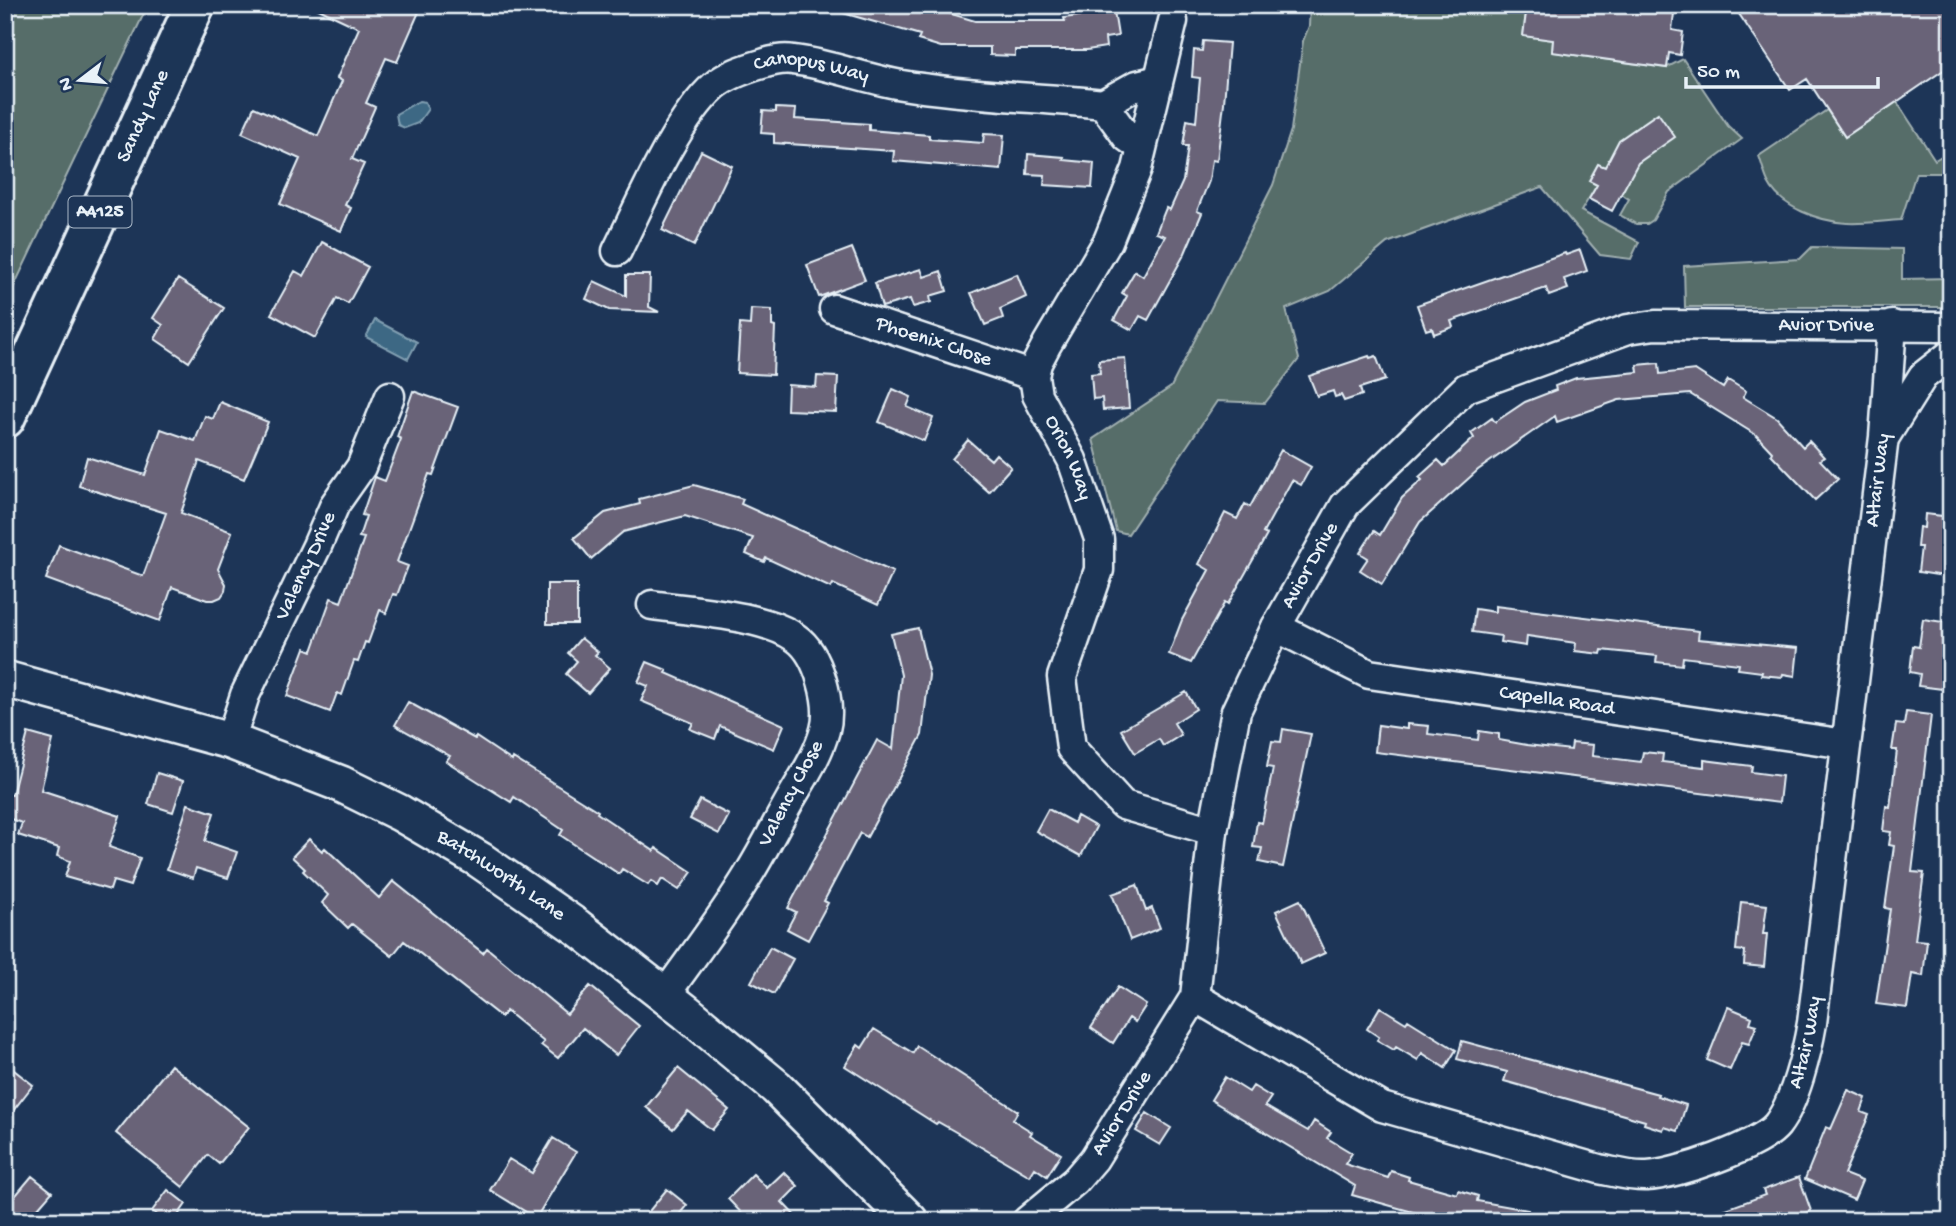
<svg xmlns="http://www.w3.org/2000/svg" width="1956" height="1226" font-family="'Gochi Hand',sans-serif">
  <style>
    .green { fill: #576d69; stroke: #a0afb0; stroke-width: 2 }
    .water { fill: #3d6884; stroke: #819fb2; stroke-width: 2 }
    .building { fill: #696478; stroke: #e8f1f8; stroke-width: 2 }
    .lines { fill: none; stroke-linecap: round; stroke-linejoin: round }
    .minor-casing { stroke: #e8f1f8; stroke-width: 33 }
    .tertiary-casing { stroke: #e8f1f8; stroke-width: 40 }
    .primary-casing { stroke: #e8f1f8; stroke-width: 44 }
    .minor { stroke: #1d3557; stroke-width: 28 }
    .tertiary { stroke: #1d3557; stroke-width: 35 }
    .primary { stroke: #1d3557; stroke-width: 38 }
    .labels { text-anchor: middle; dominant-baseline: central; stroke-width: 6; stroke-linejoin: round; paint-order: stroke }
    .shield { fill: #1d3557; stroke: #abb9c8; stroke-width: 2 }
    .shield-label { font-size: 19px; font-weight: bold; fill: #e8f1f8 }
    .street-label { font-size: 21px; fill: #e8f1f8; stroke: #1d3557 }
  </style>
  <rect width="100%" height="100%" fill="#1d3557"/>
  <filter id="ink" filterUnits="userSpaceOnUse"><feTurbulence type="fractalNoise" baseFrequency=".0143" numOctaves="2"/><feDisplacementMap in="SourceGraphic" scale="14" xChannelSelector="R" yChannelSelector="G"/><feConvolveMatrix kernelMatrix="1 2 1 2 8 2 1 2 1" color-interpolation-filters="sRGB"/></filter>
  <g filter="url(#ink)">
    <path class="green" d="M5,5H148L5,305Z
      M1310,5H1527L1523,36L1553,40L1552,52L1666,68L1683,59L1728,126L1742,139L1669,192L1653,220L1647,224H1636L1620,215L1629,199C1614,191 1613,171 1598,164L1589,180L1597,185L1581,211L1639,242L1631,259L1600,255L1542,187L1387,243L1330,291L1286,309L1299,359L1265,403L1217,401L1128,534L1116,531L1093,439L1171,387L1273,185L1291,130L1303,41L1309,26Z
      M1897,102L1935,160L1951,150V173H1916L1901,220C1883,221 1865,224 1847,223C1819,221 1781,208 1768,182C1764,174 1762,164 1759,156L1827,110L1845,137Z
      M1812,247L1902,249V279L1951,278V307H1685L1684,266L1800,259Z"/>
    <path class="water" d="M419,101L425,102L428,109L418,123L405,128L398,125L396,114Z
      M375,320L417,342L408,359L366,337Z"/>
    <path class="building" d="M310,5H422L397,62L386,58L366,103L375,107L352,159L364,164L345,205L351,208L341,231L280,204L300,159L242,133L254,107L318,136L342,81L337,78L359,28Z
      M837,5H922L975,21H1065L1064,18L1114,11L1118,36L1105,38L1106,47L1087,50H1015V56L990,55V47H941L918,40L920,35L836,11Z
      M1527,5H1675L1672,30L1683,32L1680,55L1669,53L1667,68L1552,52L1553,40L1523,36Z
      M1733,5H1951V65L1845,137L1807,79L1790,90Z
      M1203,41L1229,43L1224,103L1217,161L1212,160L1209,181L1197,211L1202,213L1185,253L1148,320L1140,316L1132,330L1114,320L1127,296L1122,293L1135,271L1143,276L1165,236L1156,233L1166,208L1170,210L1183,181L1188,146H1183L1187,120L1196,122L1200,78L1192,77L1194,50L1202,51Z
      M776,108L796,109L795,119L869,124V130L929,135V139L983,143L984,134L1004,135L1001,170L893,161L894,151L774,143V134L761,133L763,111L776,112Z
      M1658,113L1675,137L1638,163L1612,211L1589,199L1597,185L1589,181L1598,164L1605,167L1619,140Z
      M701,151L732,166L694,246L662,230Z
      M1028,154L1064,157L1063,160L1094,163L1092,188L1044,185L1045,175L1027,174Z
      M322,242L368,267L348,304L337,298L315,338L271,314L295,271L304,276Z
      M852,248L865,280L819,297L807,265Z
      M1580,250L1587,271L1564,279L1568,289L1549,296L1546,288L1451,321L1453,327L1434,334L1432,328L1426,330L1417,305L1565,253L1566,255Z
      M921,269L924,277L941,271L947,291L930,296L931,302L913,307L910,299L882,307L875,283Z
      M1017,274L1026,297L1000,309L1003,318L985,325L971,293Z
      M626,275H650L649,307L659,312L609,310L586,299L594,281L626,296Z
      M178,279L224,308L189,362L155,339L163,325L153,318Z
      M751,309L772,310V326L775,327L773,375L737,373L740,324L750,325Z
      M1369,356L1370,358L1376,356L1385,380L1360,388L1362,395L1344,401L1341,395L1335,397L1333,391L1317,396L1309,376Z
      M1125,358L1129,408L1103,410L1102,398L1093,399L1091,374L1100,373L1099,360Z
      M1659,363L1660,374L1695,370L1723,388L1728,380L1746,391L1743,397L1777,418L1803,447L1809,441L1824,457L1820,460L1838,479L1815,500L1771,454L1772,452L1756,435L1690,394L1619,400L1557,422L1555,416L1478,470L1420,522L1382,584L1360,570L1368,558L1360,553L1374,531L1380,535L1402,498L1422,480L1419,477L1438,460L1444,466L1474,438L1471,433L1492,418L1495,422L1525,402L1556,390L1555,386L1576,378L1638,372L1637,365Z
      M817,376L838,377L836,412L787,410L788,385L816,387Z
      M893,389L911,397L907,407L933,418L924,441L879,422Z
      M413,391L458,407L433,475L429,474L397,562L408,566L397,595L393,594L386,613L380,610L368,643L365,642L358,662L354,661L342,695L337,693L330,712L287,696L305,648L312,651L331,598L341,602L364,538L359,537L366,516L362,515L375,477L385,481L401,439L397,437Z
      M220,402L268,422L244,479L199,461L181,513L232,532L218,569L226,584L225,591L221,597L214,600H207L172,587L160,621L46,579L59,545L143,576L166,513L79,486L87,457L145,475L161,429L195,441L205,416L213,419Z
      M968,440L991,460L996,454L1011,467L989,492L952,459Z
      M1281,450L1311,467L1301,485L1292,480L1263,533L1267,535L1228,604L1225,602L1191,663L1169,654L1182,620L1209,570L1199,564L1225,513L1237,519L1245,504L1250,507Z
      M694,485L743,499L741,504L893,572L878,605L833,584L831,588L766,558L764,562L746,554L753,538L685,516L623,532L591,559L574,538L605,513L640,504L639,499Z
      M1925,514L1951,517L1944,576L1918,572L1921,547H1917L1919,527L1924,528Z
      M547,584H577V624H547Z
      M1495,606L1699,631L1698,639L1798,648L1795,676L1783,674L1782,677L1761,675L1762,672L1738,669L1739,664L1683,657L1682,665L1656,662L1657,656L1602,650L1601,654L1575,651L1576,643L1527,636L1526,646L1500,642L1501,636L1472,632L1475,609L1495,612Z
      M1923,619L1950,623L1947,669L1951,670V690L1918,686L1920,674L1910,672L1913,646L1919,647Z
      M918,628L929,675L922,735L867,837L860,833L824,901L828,903L808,940L787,929L796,912L788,908L877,740L893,749L901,675L891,634Z
      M581,638L598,652L595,655L610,668L588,693L566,674L577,661L568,653Z
      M647,662L667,670L666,673L784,725L774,749L720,726L715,739L690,729L693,723L641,701L648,686L638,682Z
      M1186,692L1196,709L1174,723L1181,735L1163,746L1159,739L1135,753L1121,730Z
      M408,702L475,739L476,737L512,761L513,758L598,811L597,813L654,851L656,848L692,872L679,890L662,879L658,886L651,881L648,885L622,869L619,874L560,835L563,830L514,797L511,802L479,782L446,761L450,756L395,725Z
      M1906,712L1931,715L1912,872L1924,873L1915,940L1927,941L1923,976L1912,974L1907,1008L1876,1004L1890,909L1885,908L1894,846L1889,845L1891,832L1883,831L1886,806L1890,807L1897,750H1892L1896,724L1904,725Z
      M1407,724L1429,726L1428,734L1478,740L1479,731L1499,734V740L1527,745L1571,750L1572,743L1593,745L1592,756L1641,762L1643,752L1663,754L1662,762L1704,767V760L1752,766L1751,772L1782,776L1779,803L1375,752L1378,725L1407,729Z
      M1283,729L1311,734L1283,867L1259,862L1262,848L1253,847L1257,822L1262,823L1273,768L1267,767L1272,741L1281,742Z
      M28,733L53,740L41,790L120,816L109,847L140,858L130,886L113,881L110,890L65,877L70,861L57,856L59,848L18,835L22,823L5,817V793L12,795Z
      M157,773L183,781L173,812L148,804Z
      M700,800L729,815L719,834L690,819Z
      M188,804L214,813L205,841L237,852L228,878L196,868L193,878L167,869Z
      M1048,809L1074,823L1077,816L1096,827L1081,856L1036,831Z
      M309,839L322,851L325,848L379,898L393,881L483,953L487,948L567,1014L590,986L639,1026L616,1055L583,1028L558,1058L541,1045L544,1042L506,1011L501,1017L404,941L392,956L352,924L348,928L322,903L328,895L303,871L305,869L292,857Z
      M1137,885L1146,911L1152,908L1160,928L1130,940L1112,894Z
      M1300,900L1325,953L1301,964L1276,911Z
      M1741,902L1767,905L1763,934H1767L1764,967L1744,965L1745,951L1736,950Z
      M770,947L793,959L774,994L751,982Z
      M1118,987L1146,1005L1135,1022L1129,1018L1113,1043L1091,1028Z
      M1380,1007L1406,1023L1408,1020L1456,1050L1445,1068L1422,1053L1418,1060L1396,1047L1394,1050L1377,1040L1379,1037L1367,1029Z
      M1728,1007L1752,1017L1750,1023L1757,1025L1749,1044L1742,1042L1730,1070L1707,1060Z
      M874,1029L913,1053L917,1046L1018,1111L1013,1120L1032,1132L1030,1135L1061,1154L1047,1176L1035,1168L1030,1176L954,1131L938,1122L936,1124L845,1066L858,1045L862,1048Z
      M1462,1041L1658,1094L1657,1096L1686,1105L1678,1131L1664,1127L1663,1130L1644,1124L1645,1121L1504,1081L1507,1072L1457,1059Z
      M5,1063L33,1085L5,1121Z
      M171,1065L249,1127L219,1164L208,1155L183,1187L116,1133Z
      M678,1068L729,1110L712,1130L688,1111L673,1129L646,1107Z
      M1225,1077L1249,1092L1253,1086L1271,1097L1265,1106L1308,1131L1314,1121L1331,1132L1327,1138L1352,1153L1345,1164L1388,1178L1391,1171L1409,1177L1408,1180L1457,1194L1458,1190L1478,1196L1477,1201L1528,1210L1527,1221H1445L1352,1195L1355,1186L1211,1100Z
      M1848,1090L1866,1098L1861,1112L1869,1115L1844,1174L1862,1181L1854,1200L1805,1179L1826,1127L1831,1129Z
      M1147,1113L1171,1128L1160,1145L1136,1131Z
      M553,1138L576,1152L536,1218L490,1190L509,1159L532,1173Z
      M784,1172L798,1186L782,1202L800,1221H749L728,1199L753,1174L767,1188Z
      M32,1176L52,1192L38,1208L53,1221H5V1208Z
      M1799,1177L1811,1211L1783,1221H1702L1701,1218L1765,1195L1763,1190Z
      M667,1189L687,1205L674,1221H641Z
      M168,1190L186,1204L174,1221H165L152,1211Z"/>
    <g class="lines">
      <defs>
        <g id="minor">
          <path id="s1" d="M1173,21L1137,169L1108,241L1047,344L1037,363L1034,376L1037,395L1072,460L1099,539V570L1062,677L1071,748L1123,805L1213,831"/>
          <path d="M1103,104L1137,85L1158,80"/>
          <path id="s2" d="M617,251C641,203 675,121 714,86C727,75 745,69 762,64C772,61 782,58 793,60C830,64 865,79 902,85C969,96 1036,97 1103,104L1127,137L1141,147"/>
          <path id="s3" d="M834,309L1034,376"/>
          <path d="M1886,435L1923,376L1951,354"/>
          <path d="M652,605C691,611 765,615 796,638C819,654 832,704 825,730C818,756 802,779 789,802C776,825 764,849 750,872C725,914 694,954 665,995"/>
          <path id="s4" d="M1276,627L1369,674L1846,744"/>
          <path id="s5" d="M230,741L245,695L317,546L335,504L361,467L390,396"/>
          <path id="s6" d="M1195,997L1382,1107L1599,1169C1615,1172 1631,1177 1647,1176C1675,1175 1760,1146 1777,1125C1795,1102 1807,1052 1812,1023L1884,437L1892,325"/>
          <path id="s7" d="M1027,1221L1075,1181L1094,1159L1195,997L1213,831L1236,711L1276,627L1345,505L1466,388L1628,329L1655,325L1951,327"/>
        </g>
        <g id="tertiary">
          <path id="s8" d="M5,679L230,741L341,784L400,813L480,860L577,927L686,1012L776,1087L910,1221"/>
        </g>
        <g id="primary">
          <path id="s9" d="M5,418L195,5"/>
        </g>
      </defs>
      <use href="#minor" class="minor-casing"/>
      <use href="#tertiary" class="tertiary-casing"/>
      <use href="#primary" class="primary-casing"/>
      <use href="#minor" class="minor"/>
      <use href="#tertiary" class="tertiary"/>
      <use href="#primary" class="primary"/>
    </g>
  </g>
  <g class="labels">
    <rect class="shield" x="68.5" y="196.5" width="63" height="31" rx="5"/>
    <g class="shield-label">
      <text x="100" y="212">A4125</text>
    </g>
    <g class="street-label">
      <text stroke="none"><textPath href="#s2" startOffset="296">Canopus Way</textPath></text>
      <text stroke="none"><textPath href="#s9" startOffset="332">Sandy Lane</textPath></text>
      <text stroke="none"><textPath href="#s7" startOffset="1344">Avior Drive</textPath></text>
      <text stroke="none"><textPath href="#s3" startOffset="105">Phoenix Close</textPath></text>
      <text stroke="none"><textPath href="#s1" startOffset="474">Orion Way</textPath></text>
      <text stroke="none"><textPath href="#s6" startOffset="1288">Altair Way</textPath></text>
      <text stroke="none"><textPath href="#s5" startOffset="191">Valency Drive</textPath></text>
      <text stroke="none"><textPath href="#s7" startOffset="735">Avior Drive</textPath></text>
      <text stroke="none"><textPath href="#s4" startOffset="294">Capella Road</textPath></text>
      <text transform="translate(792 794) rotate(-62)">Valency Close</text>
      <text stroke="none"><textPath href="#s8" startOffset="537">Batchworth Lane</textPath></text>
      <text stroke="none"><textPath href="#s6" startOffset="721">Altair Way</textPath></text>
      <text stroke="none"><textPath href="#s7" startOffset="145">Avior Drive</textPath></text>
    </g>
  </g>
  <rect width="1956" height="1226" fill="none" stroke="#1d3557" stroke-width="28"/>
  <rect x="14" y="14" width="1928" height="1198" fill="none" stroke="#e8f1f8" stroke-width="2.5" filter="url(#ink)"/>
  <g transform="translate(80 80) rotate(254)" stroke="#1d3557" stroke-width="5" paint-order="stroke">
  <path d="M0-5L12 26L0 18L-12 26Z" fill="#e8f1f8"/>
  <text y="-10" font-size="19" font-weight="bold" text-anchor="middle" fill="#e8f1f8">N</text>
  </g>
  <path d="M1686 77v10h192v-10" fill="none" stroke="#e8f1f8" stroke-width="3.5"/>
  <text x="1697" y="77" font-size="21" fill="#e8f1f8" stroke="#1d3557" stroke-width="5" paint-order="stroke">50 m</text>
</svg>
